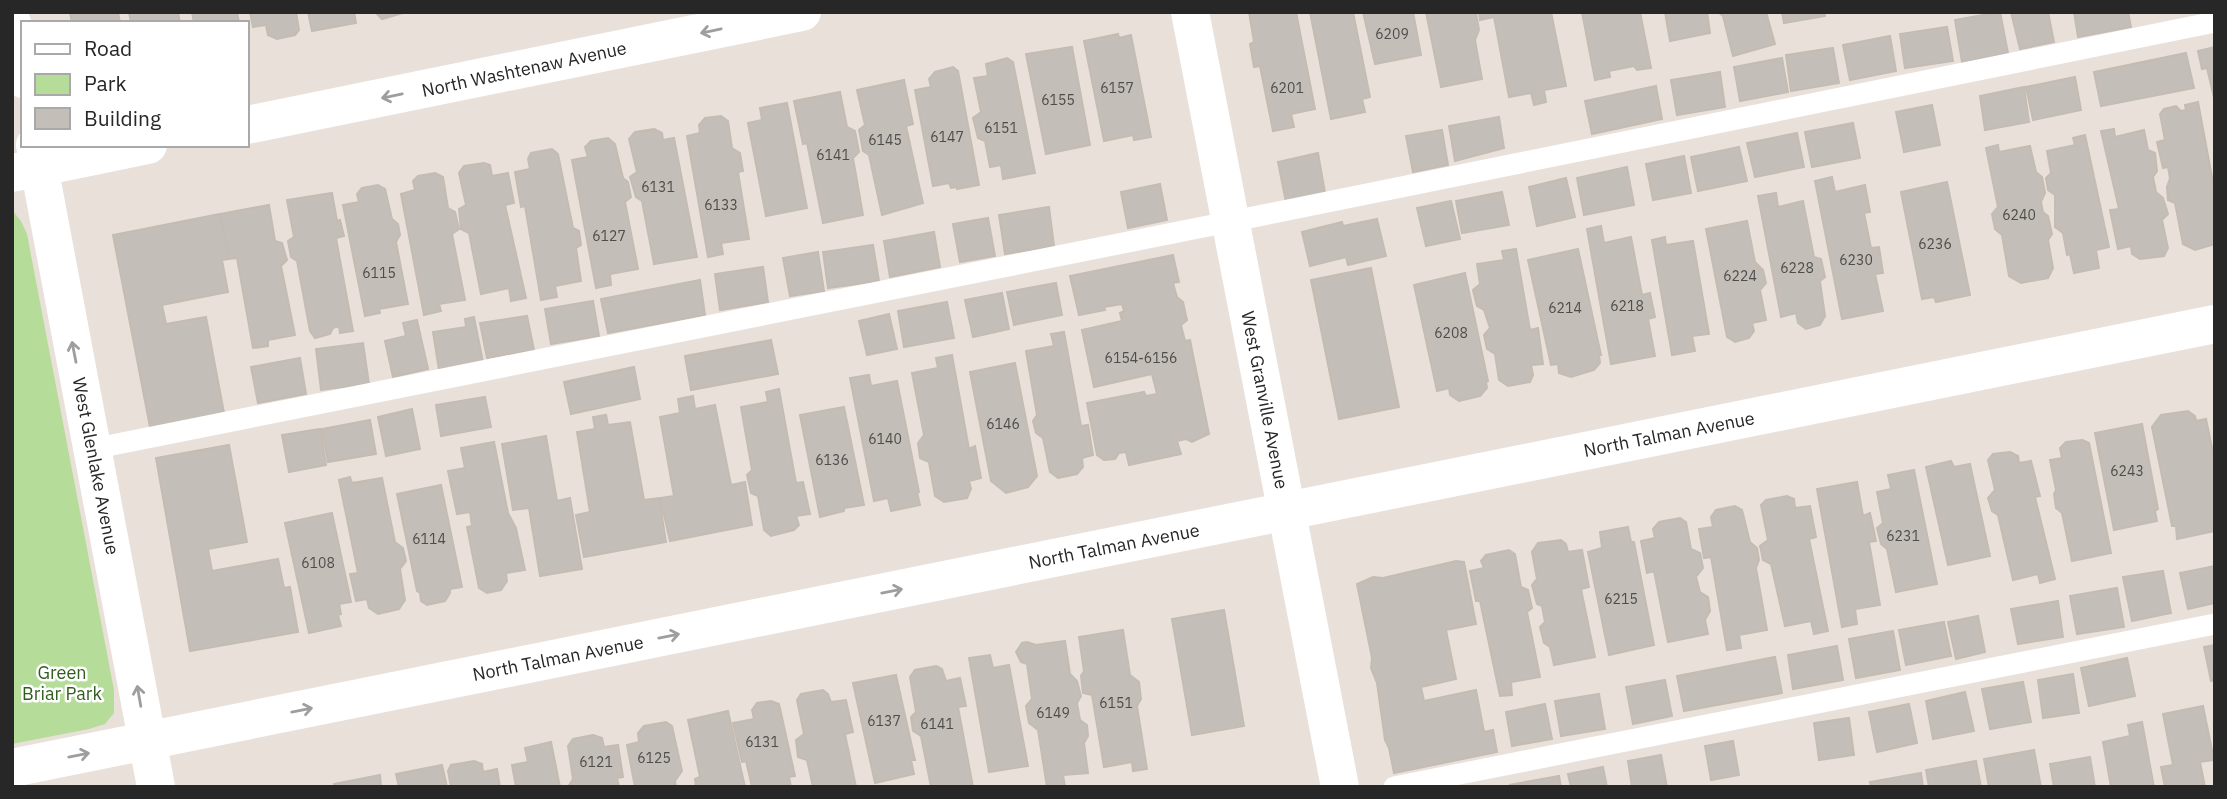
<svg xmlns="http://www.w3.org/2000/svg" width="2227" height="799" font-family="'IBM Plex Sans',sans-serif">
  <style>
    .green { fill: #b6dc99 }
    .building { fill: #c4beb9; stroke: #c4bcb3; stroke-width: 2 }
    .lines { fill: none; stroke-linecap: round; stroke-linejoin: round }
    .lane { stroke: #fff; stroke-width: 21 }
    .street { stroke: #fff; stroke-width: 38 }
    .oneway { stroke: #9e9e9e }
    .labels { text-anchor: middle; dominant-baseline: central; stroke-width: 5; stroke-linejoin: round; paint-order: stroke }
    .number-label { font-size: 14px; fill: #4e4d4c }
    .street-label { font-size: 18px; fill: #272727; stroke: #fff }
    .park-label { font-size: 18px; fill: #315d1e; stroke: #fff }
  </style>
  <rect width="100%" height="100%" fill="#e9e1d9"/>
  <path class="green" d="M12,210L21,221L27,234L114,690V713L105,724L89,729L12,744Z"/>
  <path class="building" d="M70,12H118L120,23H72Z
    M129,12H178L180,23H131Z
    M192,12H237L239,23H194Z
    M250,12H296L299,30L295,35L277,39L268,35L266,25L253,27Z
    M308,12H354L356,23L312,31Z
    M375,12H406L382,19Z
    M1249,12H1296L1315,109L1291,114L1294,127L1273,131L1260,66L1254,67L1250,44L1254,42Z
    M1310,12H1353L1370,97L1362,99L1365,112L1331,119Z
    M1363,12H1413L1421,55L1375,64Z
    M1426,12L1476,13L1479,30L1475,40L1482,79L1441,87Z
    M1479,12H1551L1566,86L1544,90L1546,102L1534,105L1531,93L1509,97L1494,17L1480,20Z
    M1582,12H1640L1651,68L1637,70L1634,66L1609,71L1610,77L1595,80Z
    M1665,12H1707L1710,33L1670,41Z
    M1766,12L1775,44L1733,56L1723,16L1718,12Z
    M1782,12H1824L1825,16L1784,23Z
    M2000,12L2008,53L1962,62L1955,20Z
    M2011,12H2048L2054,42L2020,49Z
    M2074,12H2128L2131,27L2078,37Z
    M1947,27L1953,61L1905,68L1900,34Z
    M1118,34L1119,38L1131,35L1151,137L1134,140L1133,135L1104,141L1084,41Z
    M1890,36L1896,71L1850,80L1843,45Z
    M1072,47L1090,145L1046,154L1026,54Z
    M2215,47V102L2207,68L2202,69L2198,51Z
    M1833,48L1839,83L1791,91L1786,55Z
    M2186,53L2194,88L2101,106L2094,72Z
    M1007,58L1013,62L1035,173L1003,179L1001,165L990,167L985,141L978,138L973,118L981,112L974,78L988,76L986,64Z
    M1782,58L1788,92L1740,101L1734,67Z
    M953,67L958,71L979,185L957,189V187L951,188L949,183L933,186L915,90L931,87L929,79L935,72Z
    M1720,72L1725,107L1677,115L1671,80Z
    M2075,77L2081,110L2033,120L2026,87Z
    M904,80L913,124L906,126L923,203L882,215L869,155L863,151L859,130L865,125L857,90Z
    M1656,86L1662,119L1592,134L1585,101Z
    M2024,87L2029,122L1985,130L1980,96Z
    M840,92L847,127L855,131L859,152L853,158L863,215L823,223L807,143L803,144L794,101Z
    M2198,102L2215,193V244L2195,250L2183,244L2175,203L2168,200L2167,187L2170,178L2168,167L2163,168L2157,142L2165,140L2160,114L2164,109L2176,106L2181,111L2186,110L2185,105Z
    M787,103L807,208L766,216L748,123L762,120L760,108Z
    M1932,105L1940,145L1904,152L1896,112Z
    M721,116L728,121L732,148L740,153L743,171L738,172L749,239L721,243L723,254L708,257L687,136L700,133L699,125L705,118Z
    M1499,117L1504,148L1455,161L1449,126Z
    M1853,123L1860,158L1812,167L1805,132Z
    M654,129L662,133L663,140L674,138L697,257L654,264L642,201L636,197L630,177L637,172L629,139L635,132Z
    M2114,129L2115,137L2144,130L2148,150L2155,153L2157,171L2153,177L2156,192L2163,198L2168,214L2162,220L2168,248L2164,256L2140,259L2132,254L2131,246L2118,249L2110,210L2119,209L2101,131Z
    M1442,130L1448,165L1413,172L1406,136Z
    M1797,133L1804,167L1755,177L1747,143Z
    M2085,135L2109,247L2096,250L2099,268L2074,273L2070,254L2067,255L2063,233L2055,227V195L2048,190L2046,178L2051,173L2047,151L2075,145L2073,138Z
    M608,138L615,144L623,178L628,182L631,197L625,202L638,269L610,274L611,285L596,288L572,160L588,157L585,147L591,141Z
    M1998,145L1999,152L2030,146L2036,172L2042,177L2045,193L2041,202L2043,212L2048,216L2052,234L2048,240L2053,268L2048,278L2021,283L2009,276L2002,235L1995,229L1992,214L1998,207L1986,148Z
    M1739,147L1747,181L1698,191L1691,157Z
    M552,149L558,154L573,228L579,231L581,245L576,248L581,281L555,286L557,297L541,300L525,206L521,207L515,172L530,169L528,159L531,153Z
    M1318,153L1325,193L1286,202L1278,162Z
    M1684,156L1691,193L1653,200L1646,164Z
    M484,163L490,165L492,176L508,173L514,203L505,205L526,298L511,301L509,288L481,294L469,233L461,229L459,209L466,205L459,173L464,166Z
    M1627,167L1634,205L1584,215L1577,178Z
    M435,173L443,177L448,208L455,212L459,229L452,234L465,300L439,304L441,311L424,315L401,194L415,190L413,181L418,176Z
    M1832,177L1835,192L1865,185L1870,212L1864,213L1871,248L1879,247L1883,273L1875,274L1883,311L1842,319L1815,181Z
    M1566,178L1575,217L1537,226L1529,187Z
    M1947,182L1970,295L1936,302L1934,297L1922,299L1901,192Z
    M1160,184L1167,220L1128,228L1121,192Z
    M378,185L385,189L392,219L398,224L400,235L396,242L408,304L379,309L380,313L365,316L343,205L359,202L357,194L362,188Z
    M1502,192L1509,225L1462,233L1456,201Z
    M332,193L337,221L340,220L344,236L336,238L353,331L340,333L339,326L333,328L330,334L315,338L310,331L297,261L291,257L288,241L294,237L287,200Z
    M1776,193L1778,207L1803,201L1814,257L1821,259L1825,277L1820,281L1825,316L1820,325L1806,329L1798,323L1796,313L1781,317L1758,196Z
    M1451,201L1460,239L1426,246L1417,208Z
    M269,205L275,241L282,243L287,260L281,266L295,335L268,340V346L253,348L237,258L229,259L220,214Z
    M1049,207L1054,246L1005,254L999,215Z
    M220,214L229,259L222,260L228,292L162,305L166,324L206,317L224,413L150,427L113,235Z
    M988,218L995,256L960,262L953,224Z
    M1377,219L1386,256L1348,265L1346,257L1310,266L1302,232L1342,222L1343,226Z
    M1747,221L1755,262L1763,270L1766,283L1760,290L1766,320L1752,323L1754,331L1749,338L1735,342L1727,337L1706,229Z
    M1601,226L1604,243L1631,237L1642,295L1650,293L1655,317L1648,319L1655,356L1611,364L1587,229Z
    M934,232L940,267L890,277L884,241Z
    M1665,237L1666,245L1693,241L1709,334L1692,336L1695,351L1672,355L1652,240Z
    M873,245L879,281L828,288L823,252Z
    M1516,249L1530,330L1538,328L1543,364L1531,365L1533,375L1530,382L1508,386L1499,380L1495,354L1487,349L1484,335L1490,328L1484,310L1477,306L1473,290L1480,284L1477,264L1504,260L1502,251Z
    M1578,249L1601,355H1599L1600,363L1594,370L1571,377L1559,373L1558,364L1551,365L1528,260Z
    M818,252L824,291L790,296L783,258Z
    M1173,255L1179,282L1173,283L1177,297L1183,302L1187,320L1181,325L1185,341L1190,340L1209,434L1192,442L1186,439L1177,441L1181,454L1129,465L1126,452L1119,453L1115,459L1104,460L1097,455L1087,403L1144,392L1146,396L1157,394L1152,374L1094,387L1082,330L1122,321L1120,313L1124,311L1122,304L1104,307L1105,310L1079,315L1070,276Z
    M763,267L768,302L720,310L715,274Z
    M1371,268L1399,407L1339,419L1311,280Z
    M1465,273L1488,381L1486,382L1487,388L1480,396L1459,401L1450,395L1449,388L1437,391L1414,285Z
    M700,280L705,315L608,333L601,299Z
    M1056,283L1062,315L1014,325L1007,292Z
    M1002,293L1009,329L973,337L965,300Z
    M593,301L599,336L551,344L545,309Z
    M947,302L954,338L904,347L898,311Z
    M889,314L897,349L867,355L859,321Z
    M527,316L534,350L487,358L480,323Z
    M474,317L483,362L439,370L433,332L466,327L465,319Z
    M417,320L428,369L393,377L385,341L406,336L403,323Z
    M1064,332L1081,426L1088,425L1093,455L1082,458L1083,467L1077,474L1058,478L1050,472L1043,438L1036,433L1033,421L1037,415L1026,351L1054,346L1051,334Z
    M771,340L778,374L691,390L685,356Z
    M363,343L369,384L321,390L316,349Z
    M952,355L969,449L975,446L981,478L969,481L971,489L967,498L944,502L935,496L929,462L920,458L918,443L924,435L912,373L938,368L936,358Z
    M300,358L306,394L258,403L251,367Z
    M1015,363L1037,476L1028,487L1006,493L991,481L970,372Z
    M634,367L640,399L571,414L564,382Z
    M869,375L871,386L897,381L919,492H917L920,505L891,511L888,498L874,501L850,378Z
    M779,389L796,483L803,482L810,514L796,516L799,525L794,530L771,536L764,530L758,496L751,493L747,475L752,470L741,407L768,402L766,392Z
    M693,396L695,409L715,405L731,485L745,482L752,525L670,541L660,498L674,496L660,417L680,413L678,399Z
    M485,397L491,427L441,436L436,405Z
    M844,407L864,505L844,508V511L820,517L800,415Z
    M412,409L420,449L386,456L378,417Z
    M2188,411L2195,416L2196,421L2206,419L2215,462V531L2177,539L2176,526H2172L2152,427L2161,415Z
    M606,415L608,425L630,422L644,500L659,498L666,542L584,557L576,515L590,512L577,432L595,429L593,417Z
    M370,420L376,454L328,462L322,429Z
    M2142,424L2158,509L2155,511L2157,521L2114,530L2095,433Z
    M320,429L326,465L289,472L282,435Z
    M546,436L557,501L570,498L582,569L540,576L529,508L513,510L502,444Z
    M2082,440L2089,443L2111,553L2072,561L2062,513L2056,508L2054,494L2056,490L2050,460L2062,458L2060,448L2066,442Z
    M494,442L508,513L516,528L525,570L506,573L507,581L501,590L487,593L479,588L467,527L472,526L470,512L457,514L448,471L465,468L461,448Z
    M229,445L247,542L208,549L212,571L278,559L284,588L290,587L298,632L190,651L156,458Z
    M2010,452L2018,456L2019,463L2031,461L2040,496L2035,497L2055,579L2040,583L2038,574L2013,580L1998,515L1992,511L1988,498L1995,490L1988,460L1993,454Z
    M1951,461L1954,467L1970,464L1990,556L1948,565L1926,467Z
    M1914,470L1937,584L1896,592L1887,549L1881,544L1877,528L1883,523L1877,492L1891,489L1888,475Z
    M350,477L352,483L382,478L395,542L403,548L406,561L400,569L405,600L399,609L378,614L369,608L367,599L356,601L350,574L358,573L339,480Z
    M1857,482L1863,516L1870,513L1876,541L1869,542L1880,605L1855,609L1857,624L1842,627L1817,489Z
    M441,485L462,587L450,589V593L445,601L427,605L421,601L420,593L417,591L397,494Z
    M1787,496L1794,499L1795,508L1810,506L1816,537L1809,539L1828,631L1814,634L1811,621L1785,626L1771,564L1763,560L1760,546L1768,540L1761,505L1766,500Z
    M1735,506L1742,510L1750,542L1757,548L1759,560L1756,568L1767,630L1739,635L1741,648L1727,650L1711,557L1704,558L1699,529L1713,527L1711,517L1716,510Z
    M332,513L351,602L339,604L341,614L338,615L341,626L309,633L285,523Z
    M1680,518L1686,522L1691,549L1700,553L1703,568L1696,577L1700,592L1708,597L1710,611L1705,620L1708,634L1668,642L1654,571L1647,573L1641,541L1655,538L1653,529L1659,522Z
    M1628,527L1631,542H1634L1654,645L1609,655L1588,552L1602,548L1600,532Z
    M1561,540L1566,544L1568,552L1582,550L1589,587L1581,589L1595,657L1554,665L1550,647L1544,643L1540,627L1545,622L1542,606L1537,604L1532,585L1537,579L1532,552L1538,543Z
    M1509,550L1515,554L1521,587L1528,590L1532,608L1527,612L1540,677L1511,682L1512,695L1500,696L1480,601H1476L1470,571L1484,568L1481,561L1486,555Z
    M1456,561L1464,562L1476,624L1446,630L1456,679L1421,687L1424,701L1476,690L1484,732L1493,730L1497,752L1394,773L1389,748L1385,740L1377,683L1371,668L1372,658L1357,584L1373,577L1383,578Z
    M2215,566V603L2188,609L2180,573Z
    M2163,571L2171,613L2132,621L2123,577Z
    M2117,588L2124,627L2077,634L2070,596Z
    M2058,601L2063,637L2018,644L2011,609Z
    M1224,610L1244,726L1192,735L1172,619Z
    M1978,616L1985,652L1956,659L1948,622Z
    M1944,622L1951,656L1906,665L1899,630Z
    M1123,630L1130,675L1139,682L1141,699L1137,706L1147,769L1133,771L1132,762L1104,767L1092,695L1083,693L1081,676L1084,671L1079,637Z
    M1893,631L1900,670L1856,678L1849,639Z
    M1065,641L1070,674L1077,681L1081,696L1077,703L1080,720L1087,725L1088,736L1084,743L1088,773L1063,775L1065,787H1047L1038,730L1029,723L1026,706L1032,699L1027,664L1021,662L1016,652L1022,643L1027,642L1036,645Z
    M2215,645V680L2211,681L2204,647Z
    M1837,646L1843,680L1793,689L1788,655Z
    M990,655L993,668L1009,665L1028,766L989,772L969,658Z
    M1775,657L1782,693L1684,711L1677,676Z
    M2127,658L2135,696L2089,706L2081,668Z
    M936,666L942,669L946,681L960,678L966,706L958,707L973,787H931L921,736L913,731L911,717L916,712L910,677L915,670Z
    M2073,674L2079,713L2043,718L2038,680Z
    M896,675L915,760H911L914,774L875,783L853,683Z
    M1665,680L1672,716L1633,724L1626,687Z
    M2023,682L2031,722L1990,729L1982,689Z
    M823,690L828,694L831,702L846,700L853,732L845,734L856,787H813L807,760L798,757L796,740L804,734L797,700L801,694Z
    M1965,692L1974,731L1933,739L1926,701Z
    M1599,694L1605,729L1561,736L1555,701Z
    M771,701L779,704L795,776L789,777L791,787H752L746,761L742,762L733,723L754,719L752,710L757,703Z
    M1545,704L1552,739L1512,746L1506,712Z
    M1909,704L1917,743L1877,752L1869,712Z
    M2203,706L2214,760L2200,762L2205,787H2165L2161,767L2173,765L2163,714Z
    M728,711L745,787H696L695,779L700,777L688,720Z
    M1849,718L1854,755L1819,760L1814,723Z
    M666,722L672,726L682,771L675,781L676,787H635L627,745L639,742L638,733L644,726Z
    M2142,722L2154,787H2111L2103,742L2130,736L2128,725Z
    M593,735L602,738L604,747L618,745L623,777L617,778L619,787H568L573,779L568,746L573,739Z
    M1733,741L1739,775L1711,780L1705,746Z
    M551,742L560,787H516L512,765L528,762L525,748Z
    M2034,750L2041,787H1989L1984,759Z
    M1661,755L1667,787H1632L1628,761Z
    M2090,757L2095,787H2054L2050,764Z
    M474,761L482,764L483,772L497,769L500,787H451L448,771L451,765Z
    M1976,761L1981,787H1929L1926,770Z
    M442,765L447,787H399L396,774Z
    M1603,767L1607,787H1571L1568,774Z
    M1921,773L1923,787H1871L1870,782Z
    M380,775L381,787H335L334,784Z
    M1559,776L1561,787L1509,785Z"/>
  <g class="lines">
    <path class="lane" d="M92,449L1278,212L2215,22
      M1394,787L2215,624"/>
    <path class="street" d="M1190,12L1340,787
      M12,23L23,79
      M247,125L802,12
      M35,145L156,787
      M12,173L148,145
      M12,768L2215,324"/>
  </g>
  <defs><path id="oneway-shaft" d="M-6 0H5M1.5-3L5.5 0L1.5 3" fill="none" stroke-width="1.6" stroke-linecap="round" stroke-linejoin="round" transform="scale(1.75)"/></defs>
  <g class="oneway">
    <use href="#oneway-shaft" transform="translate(711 31) rotate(168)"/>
    <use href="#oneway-shaft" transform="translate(392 96) rotate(168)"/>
    <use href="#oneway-shaft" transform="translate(74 352) rotate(-101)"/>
    <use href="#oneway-shaft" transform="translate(892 591) rotate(-11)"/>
    <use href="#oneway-shaft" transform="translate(669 636) rotate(-11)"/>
    <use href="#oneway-shaft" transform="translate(139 696) rotate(-100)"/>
    <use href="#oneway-shaft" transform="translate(302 710) rotate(-11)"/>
    <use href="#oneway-shaft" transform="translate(79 755) rotate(-11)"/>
  </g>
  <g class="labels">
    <g class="number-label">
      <text x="1392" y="34">6209</text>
      <text x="1117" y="88">6157</text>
      <text x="1287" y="88">6201</text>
      <text x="1058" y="100">6155</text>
      <text x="1001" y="128">6151</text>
      <text x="947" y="137">6147</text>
      <text x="885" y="140">6145</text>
      <text x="833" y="155">6141</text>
      <text x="658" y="187">6131</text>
      <text x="721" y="205">6133</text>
      <text x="2019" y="215">6240</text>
      <text x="609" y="236">6127</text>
      <text x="1935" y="244">6236</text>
      <text x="1856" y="260">6230</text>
      <text x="1797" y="268">6228</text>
      <text x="379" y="273">6115</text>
      <text x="1740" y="276">6224</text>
      <text x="1627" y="306">6218</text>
      <text x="1565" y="308">6214</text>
      <text x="1451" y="333">6208</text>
      <text x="1141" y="358">6154-6156</text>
      <text x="1003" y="424">6146</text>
      <text x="885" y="439">6140</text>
      <text x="832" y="460">6136</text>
      <text x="2127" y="471">6243</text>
      <text x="1903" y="536">6231</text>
      <text x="429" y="539">6114</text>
      <text x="318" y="563">6108</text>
      <text x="1621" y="599">6215</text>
      <text x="1116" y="703">6151</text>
      <text x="1053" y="713">6149</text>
      <text x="884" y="721">6137</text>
      <text x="937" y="724">6141</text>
      <text x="762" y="742">6131</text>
      <text x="654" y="758">6125</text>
      <text x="596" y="762">6121</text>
    </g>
    <g class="street-label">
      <text transform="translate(524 69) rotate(-12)">North Washtenaw Avenue</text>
      <text transform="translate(1265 400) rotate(79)">West Granville Avenue</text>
      <text transform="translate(1669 434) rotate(-11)">North Talman Avenue</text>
      <text transform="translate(96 466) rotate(79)">West Glenlake Avenue</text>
      <text transform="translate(1114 546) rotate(-11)">North Talman Avenue</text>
      <text transform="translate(558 658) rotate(-11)">North Talman Avenue</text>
    </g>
    <g class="park-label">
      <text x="62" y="672">Green<tspan x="62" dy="21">Briar Park</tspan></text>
    </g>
  </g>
  <rect width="2227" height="799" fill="none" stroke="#272727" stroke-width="28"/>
  <rect x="21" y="21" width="228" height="126" fill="#ffffff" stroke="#a9a9a9" stroke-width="2"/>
  <rect x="35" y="44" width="35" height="10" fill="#ffffff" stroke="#a9a9a9" stroke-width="2"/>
  <text x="84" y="56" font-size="21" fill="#272727">Road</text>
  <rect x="35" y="74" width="35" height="21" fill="#b6dc99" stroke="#a9a9a9" stroke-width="2"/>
  <text x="84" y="91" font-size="21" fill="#272727">Park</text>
  <rect x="35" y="108" width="35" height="21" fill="#c4beb9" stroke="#a9a9a9" stroke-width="2"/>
  <text x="84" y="126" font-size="21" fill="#272727">Building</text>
</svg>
